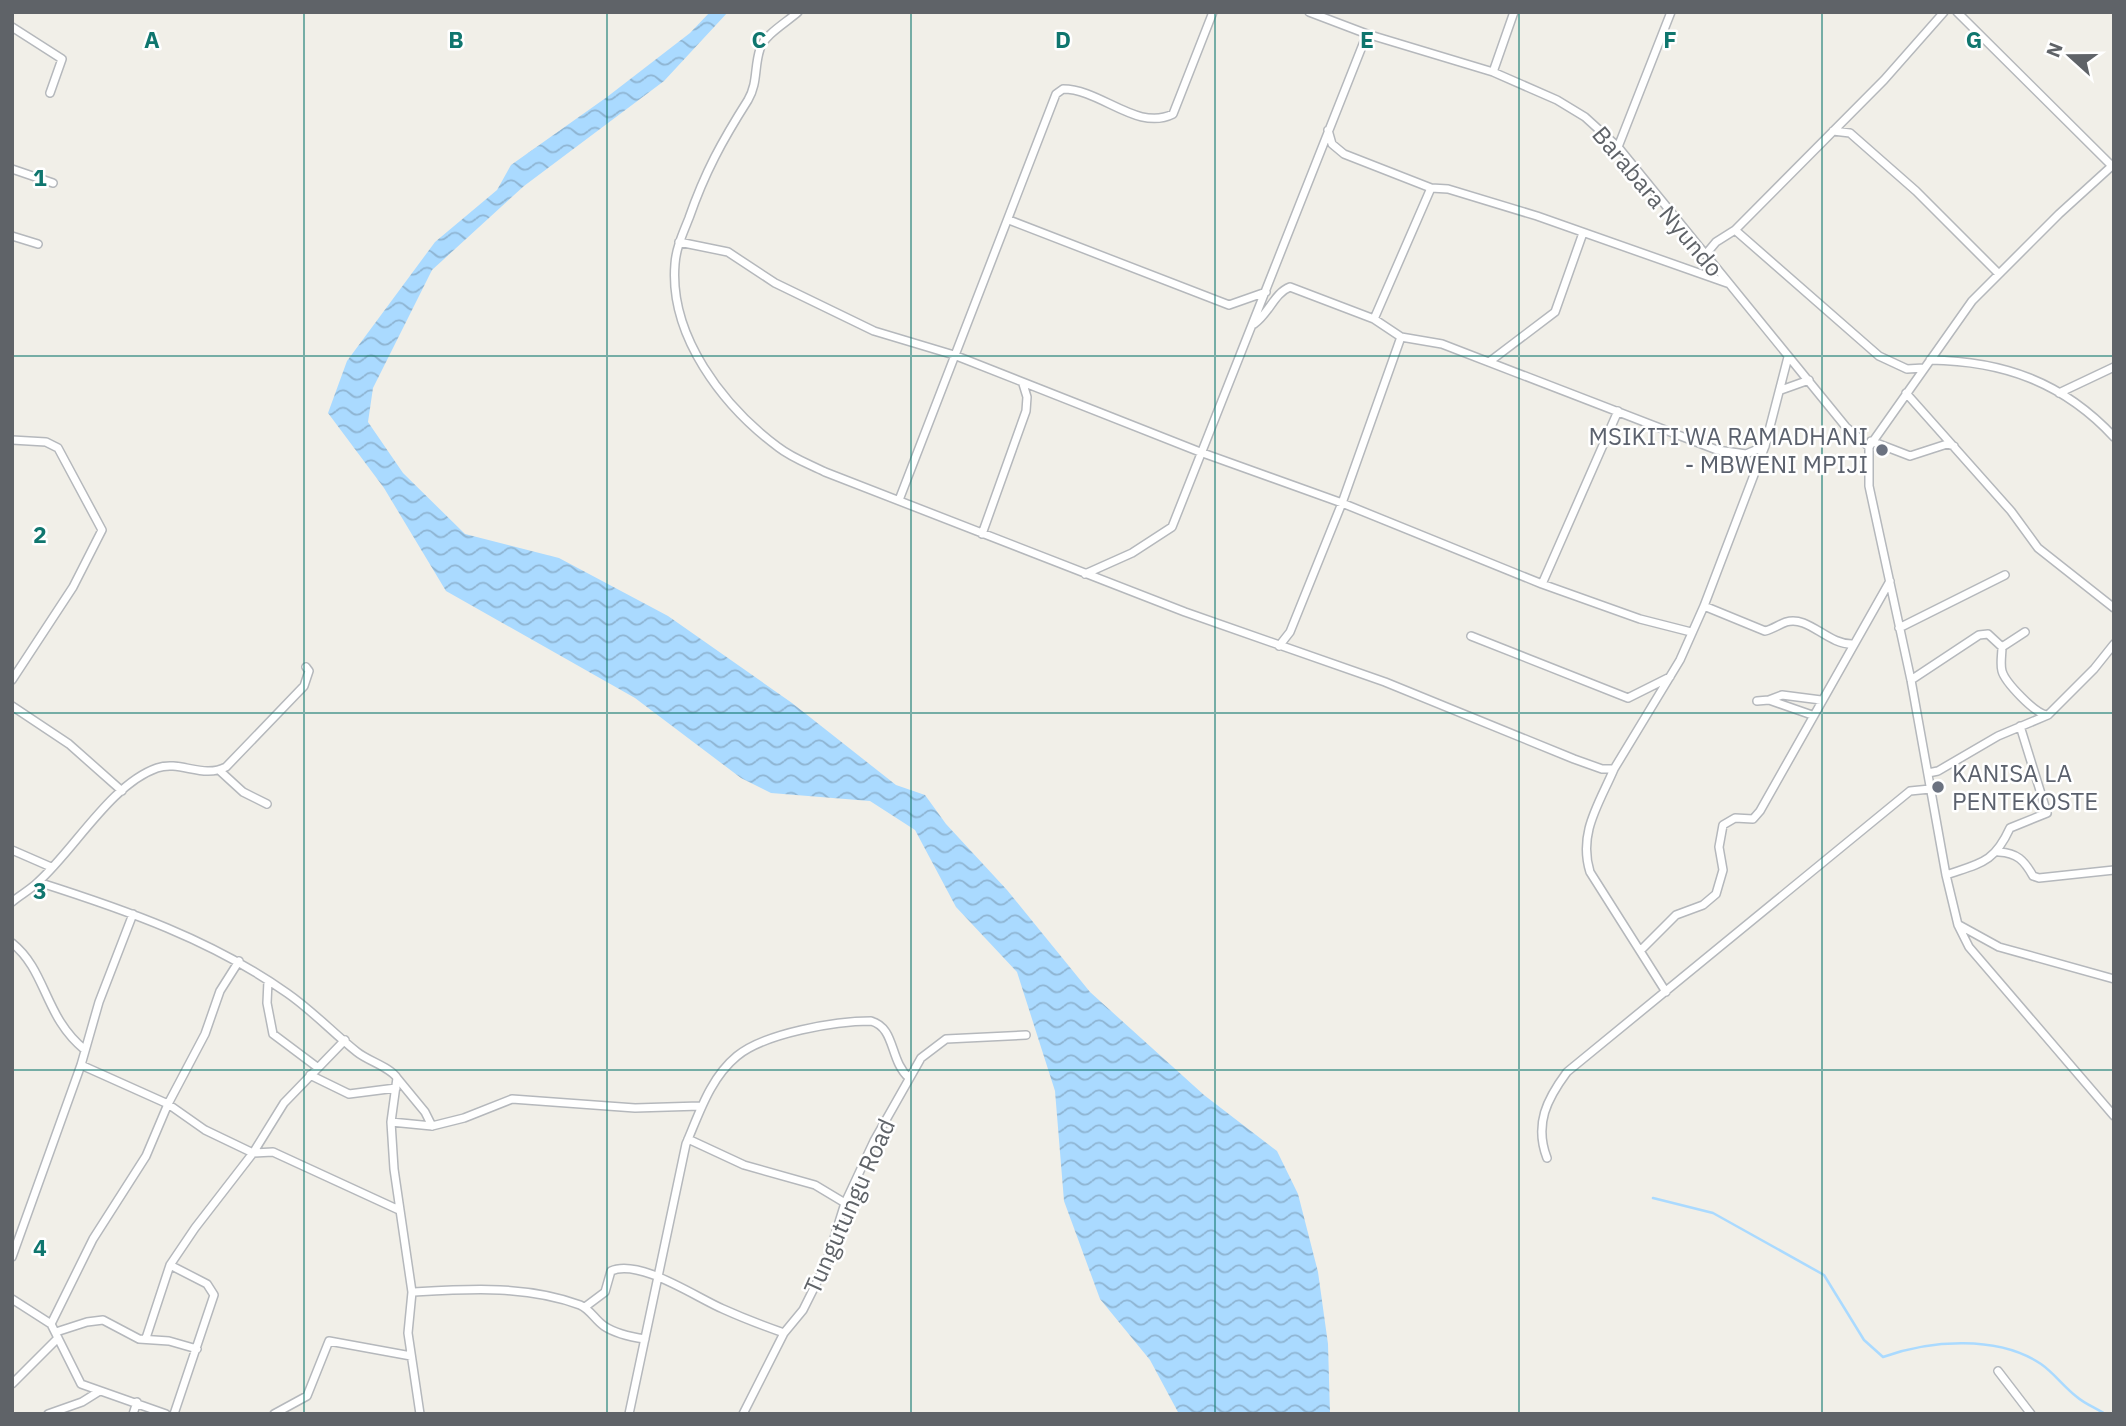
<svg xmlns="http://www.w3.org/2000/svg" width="2126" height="1426" font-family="'IBM Plex Sans',sans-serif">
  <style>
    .water { fill: url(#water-waves) }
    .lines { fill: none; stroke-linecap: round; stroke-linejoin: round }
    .stream { stroke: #aadaff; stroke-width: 2.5 }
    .street-casing { stroke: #b5b8bc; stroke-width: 10 }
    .street { stroke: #fff; stroke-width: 7 }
    .grid { fill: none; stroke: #0f766e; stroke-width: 2; stroke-opacity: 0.55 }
    .worship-dot { fill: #6b7280; stroke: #fff; stroke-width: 2.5 }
    .labels { text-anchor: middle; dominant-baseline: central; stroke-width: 5; stroke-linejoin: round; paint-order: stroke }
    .street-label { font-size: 24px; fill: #5f6368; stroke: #fff }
    .worship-label { font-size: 24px; fill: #5b616d; stroke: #fff; text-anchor: end }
    .grid-label { font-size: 23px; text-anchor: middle; font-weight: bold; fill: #0f766e; stroke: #fff; stroke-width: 5; stroke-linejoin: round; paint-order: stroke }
  </style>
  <defs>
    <pattern id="water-waves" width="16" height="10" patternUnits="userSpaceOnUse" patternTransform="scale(1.75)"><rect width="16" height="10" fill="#aadaff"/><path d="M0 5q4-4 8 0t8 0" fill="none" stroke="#8eb4d2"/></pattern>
  </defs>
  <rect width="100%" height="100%" fill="#f1efe8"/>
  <path class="water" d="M710,12H728L664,81L524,186L432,270L373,388L368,422L403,473L465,534L559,558L668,616L792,703L896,785L925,795L946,824L1007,890L1090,992L1204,1095L1277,1151L1298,1194L1318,1272L1328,1344L1330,1414H1179L1150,1360L1100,1299L1064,1201L1055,1091L1017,972L956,907L915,830L870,801L771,793L741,778L635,698L446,591L384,488L328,413L347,361L435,242L497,190L511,165L607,97L690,33Z"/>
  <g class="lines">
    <path class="stream" d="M1653,1198L1713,1213L1824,1275L1864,1340L1883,1357C1930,1340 1998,1335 2041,1364C2054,1373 2064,1387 2077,1397C2085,1404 2096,1408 2105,1414"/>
    <defs>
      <path id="street" d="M798,12C787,22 764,35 760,49C754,67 758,83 748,100C722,141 705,172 689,218C683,233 676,248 675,264C669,336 723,406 778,447C792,458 809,464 825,472L1185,612L1385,682L1574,759L1602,769H1614L1680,660L1704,606L1765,446L1788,357
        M1309,12L1367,34L1493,72L1557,100L1585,117L1618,147L1846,427L1869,447
        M1957,12L2112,166
        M12,27L62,59L50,93
        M1493,72L1514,12
        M1328,130L1332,144L1344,154L1431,188L1448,189L1537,216L1727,283
        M1833,131L1850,133L1916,191L1999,274
        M1618,147L1671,12
        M2114,164L2059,214L1972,301L1869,447V486L1911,680L1946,875L1958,925L1969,947L2114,1116
        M12,169L53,183
        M1009,220L1229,305L1266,292
        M1735,230L1879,356L1907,369L1924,368
        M12,236L38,244
        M679,242L728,252L775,283L874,331L954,355L1200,452L1342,503L1542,584L1640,619L1691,632
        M1706,254L1716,242L1735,230L1884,80L1944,12
        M1374,319L1431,188
        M1254,324C1269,314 1274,293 1290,287L1374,319L1401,337L1442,344L1717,450L1746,454L1765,446
        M1930,360C2003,361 2063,382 2114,437
        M1489,362L1555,312L1583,233
        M1781,390L1809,380
        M1906,393L2011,511L2038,548L2114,608
        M2059,393L2114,367
        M12,440L46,442L58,448L102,530L73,587L12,680
        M1871,441L1910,456L1947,444L1954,446
        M899,500L1056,94L1063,89C1101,89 1137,132 1173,114L1213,12
        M982,534L1026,411L1027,397L1023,384
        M1085,574L1132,553L1172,527L1367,34
        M1542,584L1618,411
        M1704,606L1765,631C1773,629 1778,625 1786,622C1809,615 1827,645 1853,644
        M1899,628L2005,575
        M1471,636L1628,698L1670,677
        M1279,646L1290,632L1342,503L1401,337
        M2002,647C2002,654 2000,664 2002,671C2005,682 2035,714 2047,715
        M1911,680L1979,635L1988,634L2002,647L2025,632
        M1769,700L1782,695L1821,700
        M1757,701L1769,700L1812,715
        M12,706L69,744L122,791
        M1614,769C1599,804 1578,833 1590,872L1666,992
        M219,770L243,792L267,804
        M1928,773L1938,771L1998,736L2048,715L2094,669L2114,644
        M12,850L51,867
        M1999,852C2017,853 2024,860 2033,876L2039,878L2114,870
        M1946,875C1981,863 1994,863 2010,828L2047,813L2020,726
        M38,882C126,910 212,940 287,993C313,1011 333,1033 357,1052C368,1061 390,1067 397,1078L391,1122L394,1169L412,1292L408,1333L420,1414
        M12,902C20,895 30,890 38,882C74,850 111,784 157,768C180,760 203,779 226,767L304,686L309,671L306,667
        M1959,925L1999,947L2114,979
        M12,943C47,971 44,1017 85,1050
        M1641,950L1676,915L1703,905L1716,894L1723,870L1719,847L1723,825L1735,818L1753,819L1760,811L1890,581
        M268,981L267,1003L273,1034L317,1067
        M81,1065L168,1104L205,1130L253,1153L284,1103L345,1040
        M310,1075L349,1094L396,1088
        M397,1078L425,1112L432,1126
        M391,1122L432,1126L464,1118L512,1099L635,1108L700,1106
        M688,1139L744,1165L815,1185L845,1203
        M1547,1158C1534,1124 1547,1099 1567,1072L1910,791L1930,789
        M12,1257L81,1065L99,1002L133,914
        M170,1265L207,1284L214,1295L174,1414
        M412,1292C468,1289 526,1285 580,1305C590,1309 595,1320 604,1326C616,1334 631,1337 645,1339
        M12,1299L51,1324L81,1384L166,1414
        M585,1307L605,1292L611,1271C639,1258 697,1298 723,1309C743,1318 764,1326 784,1333
        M51,1324L93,1239L146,1156L168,1104L205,1034L220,991L239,961
        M56,1332L87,1322L103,1320L139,1339L169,1341L197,1349
        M146,1338L170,1265L195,1228L253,1153L273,1152L399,1210
        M1998,1371L2031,1414
        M12,1384L58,1338
        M48,1414L82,1402L98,1392
        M133,1414L137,1402
        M274,1414L307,1396L329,1341L411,1356
        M629,1414L686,1144C699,1114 710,1078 737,1056C765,1033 836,1021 871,1021C896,1028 889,1060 909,1078
        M743,1414L784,1333L803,1310L826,1264L845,1203L874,1141L921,1058L946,1039L1026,1035"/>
    </defs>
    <use href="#street" class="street-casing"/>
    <use href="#street" class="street"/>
  </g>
  <path class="grid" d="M304,12V1414M607,12V1414M911,12V1414M1215,12V1414M1519,12V1414M1822,12V1414M12,356H2114M12,713H2114M12,1070H2114"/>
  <g class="worship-dot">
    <circle cx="1882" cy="450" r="7"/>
    <circle cx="1938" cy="787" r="7"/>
  </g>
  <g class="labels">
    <g class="street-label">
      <text transform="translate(1658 201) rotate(50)">Barabara Nyundo</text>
      <text transform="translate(849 1206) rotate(-66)">Tungutungu Road</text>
    </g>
    <g class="worship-label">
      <text x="1868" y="436">MSIKITI WA RAMADHANI<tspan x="1868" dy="28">- MBWENI MPIJI</tspan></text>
      <text x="1952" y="773" text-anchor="start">KANISA LA<tspan x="1952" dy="28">PENTEKOSTE</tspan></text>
    </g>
  </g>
  <g class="grid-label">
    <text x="152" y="48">A</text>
    <text x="456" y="48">B</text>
    <text x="759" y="48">C</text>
    <text x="1063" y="48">D</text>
    <text x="1367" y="48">E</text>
    <text x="1670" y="48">F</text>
    <text x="1974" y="48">G</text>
    <text x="40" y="186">1</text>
    <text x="40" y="543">2</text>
    <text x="40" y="899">3</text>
    <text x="40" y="1256">4</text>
  </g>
  <rect width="2126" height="1426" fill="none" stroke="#5f6368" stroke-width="28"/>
  <g transform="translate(2070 56) rotate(291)" stroke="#ffffff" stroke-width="5" paint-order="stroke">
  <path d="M0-5L12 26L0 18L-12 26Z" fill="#5f6368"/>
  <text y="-10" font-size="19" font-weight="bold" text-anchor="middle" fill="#5f6368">N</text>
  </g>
</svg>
